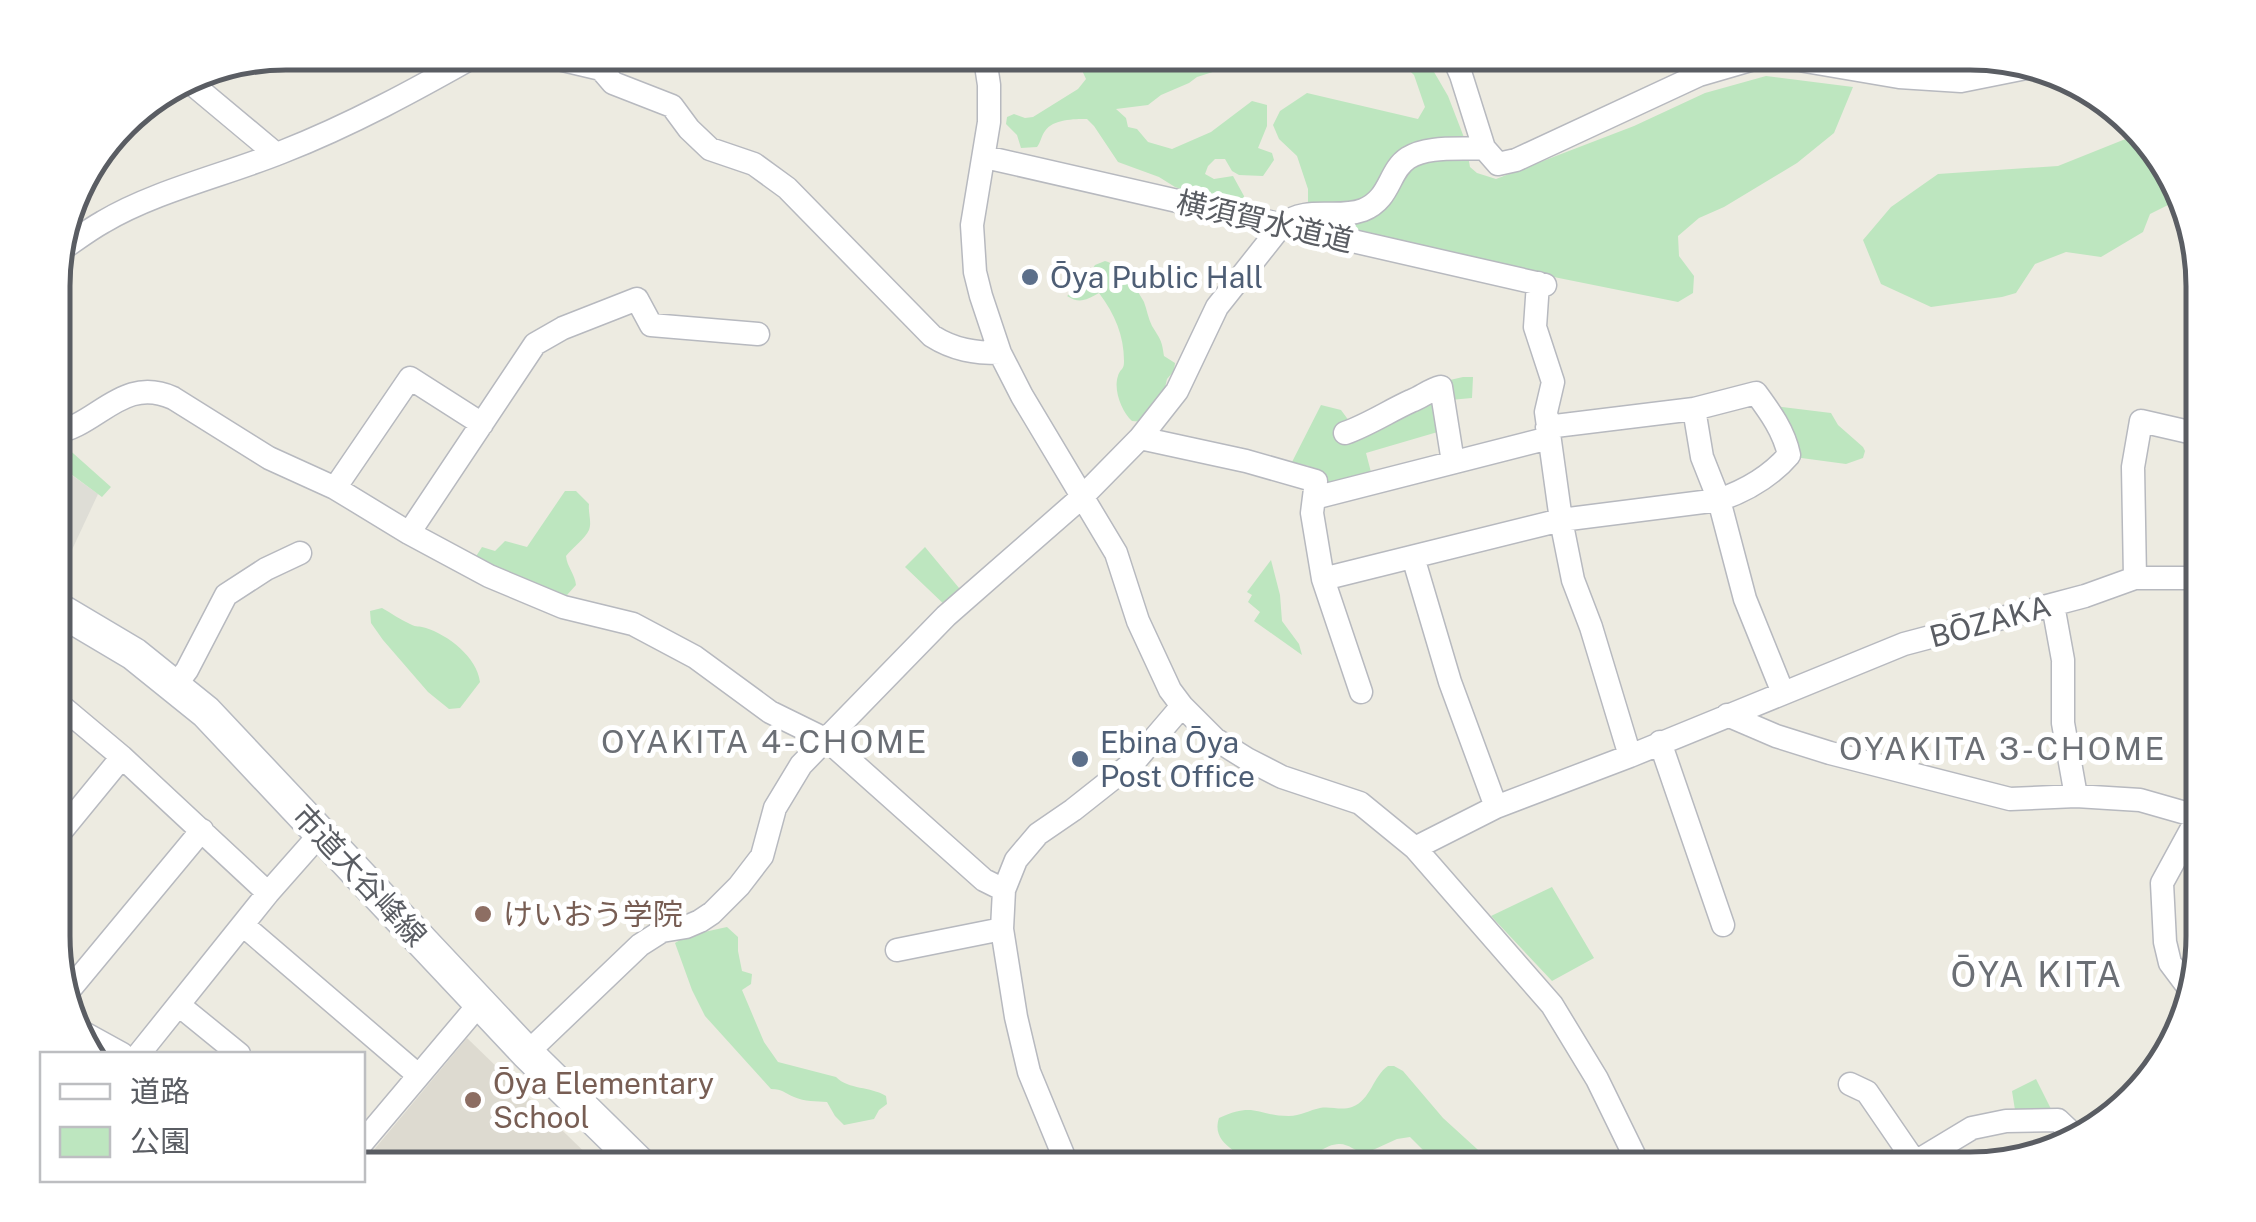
<svg xmlns="http://www.w3.org/2000/svg" width="2256" height="1222" font-family="'Public Sans','Noto Sans JP',sans-serif">
  <style>
    .industrial { fill: #deddd6 }
    .education { fill: #dddad0 }
    .green { fill: #bde6bf }
    .lines { fill: none; stroke-linecap: round; stroke-linejoin: round }
    .street-casing { stroke: #b7b9bf; stroke-width: 25 }
    .secondary-casing { stroke: #b7bac1; stroke-width: 35 }
    .street { stroke: #fff; stroke-width: 22 }
    .secondary { stroke: #fff; stroke-width: 32 }
    .service-dot { fill: #5c6f8a; stroke: #fff; stroke-width: 4 }
    .education-dot { fill: #8d6e63; stroke: #fff; stroke-width: 4 }
    .labels { text-anchor: middle; dominant-baseline: central; stroke-width: 10; stroke-linejoin: round; paint-order: stroke }
    .street-label { font-size: 30px; fill: #5a5d63; stroke: #fff }
    .service-label { font-size: 30px; fill: #4e5e75; stroke: #fff; text-anchor: start }
    .education-label { font-size: 30px; fill: #785e54; stroke: #fff; text-anchor: start }
    .neighbourhood-label { font-size: 32px; letter-spacing: 2.5px; fill: #6b6f75; stroke: #fff }
    .quarter-label { font-size: 35px; letter-spacing: 2.5px; fill: #6b6f75; stroke: #fff }
    .rim { fill: none; stroke: #5a5d63; stroke-width: 5 }
  </style>
  <rect width="100%" height="100%" fill="#edebe1"/>
  <path class="industrial" d="M59,466L98,494L70,554L54,548L53,475Z"/>
  <path class="education" d="M467,1038L602,1169H363V1163Z"/>
  <path class="green" d="M1074,53H1241L1236,60L1219,70L1197,77L1189,83L1161,95L1148,105L1116,109L1126,118L1128,127L1137,129L1148,142L1172,149L1211,132L1252,101L1267,105V126L1258,148L1272,153L1274,160L1263,176L1239,175L1232,171L1225,159H1215L1208,166L1205,174L1214,179L1233,176L1244,196V204L1238,210L1175,187L1159,177L1118,162L1094,126L1087,119C1074,119 1053,119 1045,131C1041,136 1041,142 1037,147L1021,148L1017,135L1006,124L1007,117L1014,114L1025,118L1033,117L1078,89L1086,79Z
    M1391,53H1423L1448,96L1465,140L1470,167L1477,173L1496,179L1634,126L1705,93L1766,76L1853,87L1834,133L1797,163L1724,207L1699,218L1678,236L1679,256L1694,276L1693,293L1678,302L1314,229L1308,202V189L1297,156L1279,139L1273,125L1280,111L1307,93L1418,119L1425,107L1414,75Z
    M1970,53L1988,57L1934,62L1859,53Z
    M2138,134L2164,156L2180,199L2150,214L2143,232L2101,257L2066,252L2035,264L2016,293L2002,297L1931,307L1881,284L1863,240L1891,207L1938,174L2058,166Z
    M1105,261C1122,266 1136,287 1144,302C1147,310 1148,318 1152,326C1160,339 1162,340 1164,356L1175,363L1174,371L1167,379L1164,392L1145,422L1132,421C1122,412 1113,390 1118,376C1121,367 1124,371 1124,361C1124,336 1115,314 1099,293C1086,300 1080,304 1067,296L1082,284L1095,265Z
    M1463,377H1473L1472,398L1450,400V380Z
    M1436,401L1441,431L1366,453L1372,476L1334,487L1309,466L1292,462L1321,405L1341,410L1352,425Z
    M1774,406L1831,413L1838,425L1863,447L1865,451L1863,458L1846,464L1794,457Z
    M65,446L111,487L102,497L60,466L53,475V447Z
    M565,491H576L589,504C588,513 592,522 589,530C585,539 573,547 566,556C567,567 575,574 576,585L567,595L549,594L473,561L482,547L495,551L505,541L527,547Z
    M925,547L964,594L949,609L905,567Z
    M1271,560L1280,595L1282,621L1299,644L1302,655L1254,621L1260,612L1248,602L1252,595L1247,592Z
    M382,608C391,613 401,620 410,624C418,628 417,625 426,628C448,635 477,657 480,682L460,708L449,709L428,692L383,640L371,623L370,611Z
    M1552,887L1594,958L1552,981L1491,916Z
    M727,927L738,937V951L742,971L752,974L751,984L742,990L764,1042L778,1062L836,1077C849,1090 870,1086 886,1096L887,1104L879,1110L874,1119L844,1125L835,1116L827,1102C816,1101 805,1102 794,1097C784,1093 783,1089 771,1089L705,1016L692,990L675,943L686,936Z
    M1388,1066H1394L1403,1071L1443,1118L1499,1169H1434L1426,1153L1410,1137L1397,1139L1364,1154C1356,1151 1348,1144 1340,1144C1327,1143 1311,1158 1301,1165L1299,1169H1259C1243,1153 1210,1145 1219,1118C1255,1101 1257,1116 1289,1116C1300,1116 1310,1110 1320,1108C1331,1106 1341,1111 1352,1107C1371,1100 1373,1076 1388,1066Z
    M2036,1079L2052,1111L2015,1110L2012,1091Z"/>
  <g class="lines">
    <defs>
      <path id="street" d="M529,52L601,69L613,83L672,106L689,129L710,149L754,164L787,188L932,336C954,350 975,353 1000,353
        M984,52L989,85V122L972,225L975,272L981,296L1000,353L1022,396L1116,553L1138,621L1170,690L1182,706L1215,739L1247,759L1282,777L1360,803L1415,848L1552,1005L1597,1079L1641,1169
        M1451,52L1461,75L1484,148L1498,164L1516,160L1699,75L1754,59L1799,60L1899,77L1961,81L2031,67
        M185,78L276,154
        M985,157L1545,285
        M58,252C73,242 87,231 103,222C155,191 225,175 282,152C351,125 417,89 482,52
        M1538,283L1535,327L1553,382L1546,412L1561,520L1573,580L1591,627L1630,756
        M1694,409L1702,457L1719,500L1745,599L1783,693
        M53,433C98,426 122,375 173,398L269,458L335,488L409,533L489,576L563,607L633,624L695,657L770,712L827,740L984,880L1004,890
        M1345,433C1368,425 1389,411 1411,401C1422,397 1429,390 1441,387L1453,462
        M1140,438L1246,461L1316,481L1312,513L1323,579L1361,692
        M335,488L410,378L482,424
        M1314,498L1549,438
        M409,533L535,344L563,328L637,299L651,325L758,334
        M1413,557L1450,682L1496,807
        M2135,578L2133,467L2141,421L2202,435
        M1323,579L1561,520L1719,500C1745,491 1771,476 1789,455C1784,431 1770,412 1756,393L1694,409L1547,427
        M2053,605L2063,660V723L2076,796
        M175,686L187,670L226,595L266,569L300,553
        M54,703L60,705L122,757L268,893
        M1727,715L1776,736L1830,753L2010,799L2076,796L2140,800L2203,818
        M1660,742L1723,925
        M54,840L122,757
        M1415,848L1496,807L1630,756L1904,644L2085,596L2135,578H2202
        M243,925L418,1075
        M897,950L1002,929
        M2191,991L2170,963L2165,942L2162,883L2198,817
        M66,994L202,830
        M180,1006L239,1054
        M82,1032L122,1054
        M527,1053L640,945L662,931L686,927L700,921L712,913L739,886L762,856L775,808L801,765L946,616L1082,497L1140,438L1177,391L1217,307L1282,225C1307,205 1336,220 1363,210C1391,199 1388,171 1408,158C1428,145 1461,150 1484,148
        M139,1054L268,893L321,833
        M1850,1084L1867,1092L1915,1162
        M362,1143L480,1003
        M1069,1169L1029,1072L1016,1017L1002,929L1004,890L1016,860L1038,834L1073,810L1135,761L1182,706
        M1904,1169L1972,1128L2006,1121L2058,1120L2077,1138"/>
      <path id="secondary" d="M54,608L65,613L134,654L206,712L527,1053L645,1169"/>
    </defs>
    <use href="#street" class="street-casing"/>
    <use href="#secondary" class="secondary-casing"/>
    <use href="#street" class="street"/>
    <use href="#secondary" class="secondary"/>
  </g>
  <g class="service-dot">
    <circle cx="1030" cy="277" r="10"/>
    <circle cx="1080" cy="759" r="10"/>
  </g>
  <g class="education-dot">
    <circle cx="483" cy="914" r="10"/>
    <circle cx="473" cy="1100" r="10"/>
  </g>
  <g class="labels">
    <g class="street-label">
      <text transform="translate(1265 221) rotate(13)">横須賀水道道</text>
      <text transform="translate(1990 621) rotate(-15)">BŌZAKA</text>
      <text transform="translate(360 875) rotate(47)">市道大谷峰線</text>
    </g>
    <g class="service-label">
      <text x="1050" y="277">Ōya Public Hall</text>
      <text x="1100" y="742">Ebina Ōya<tspan x="1100" dy="34">Post Office</tspan></text>
    </g>
    <g class="education-label">
      <text x="503" y="914">けいおう学院</text>
      <text x="493" y="1083">Ōya Elementary<tspan x="493" dy="34">School</tspan></text>
    </g>
    <g class="neighbourhood-label">
      <text x="765" y="741">OYAKITA 4-CHOME</text>
      <text x="2003" y="748">OYAKITA 3-CHOME</text>
    </g>
    <g class="quarter-label">
      <text x="2037" y="974">ŌYA KITA</text>
    </g>
  </g>
  <path d="M0 0H2256V1222H0ZM286 70H1970A216 216 0 0 1 2186 286V936A216 216 0 0 1 1970 1152H286A216 216 0 0 1 70 936V286A216 216 0 0 1 286 70Z" fill="#fff" fill-rule="evenodd"/>
  <path class="rim" d="M286 70H1970A216 216 0 0 1 2186 286V936A216 216 0 0 1 1970 1152H286A216 216 0 0 1 70 936V286A216 216 0 0 1 286 70Z"/>
  <rect x="40" y="1052" width="325" height="130" fill="#ffffff" stroke="#bdbec1" stroke-width="2.5"/>
  <rect x="60" y="1084" width="50" height="15" fill="#ffffff" stroke="#bdbec1" stroke-width="2.5"/>
  <text x="130" y="1102" font-size="30" fill="#5a5d63">道路</text>
  <rect x="60" y="1127" width="50" height="30" fill="#bde6bf" stroke="#bdbec1" stroke-width="2.5"/>
  <text x="130" y="1152" font-size="30" fill="#5a5d63">公園</text>
</svg>
